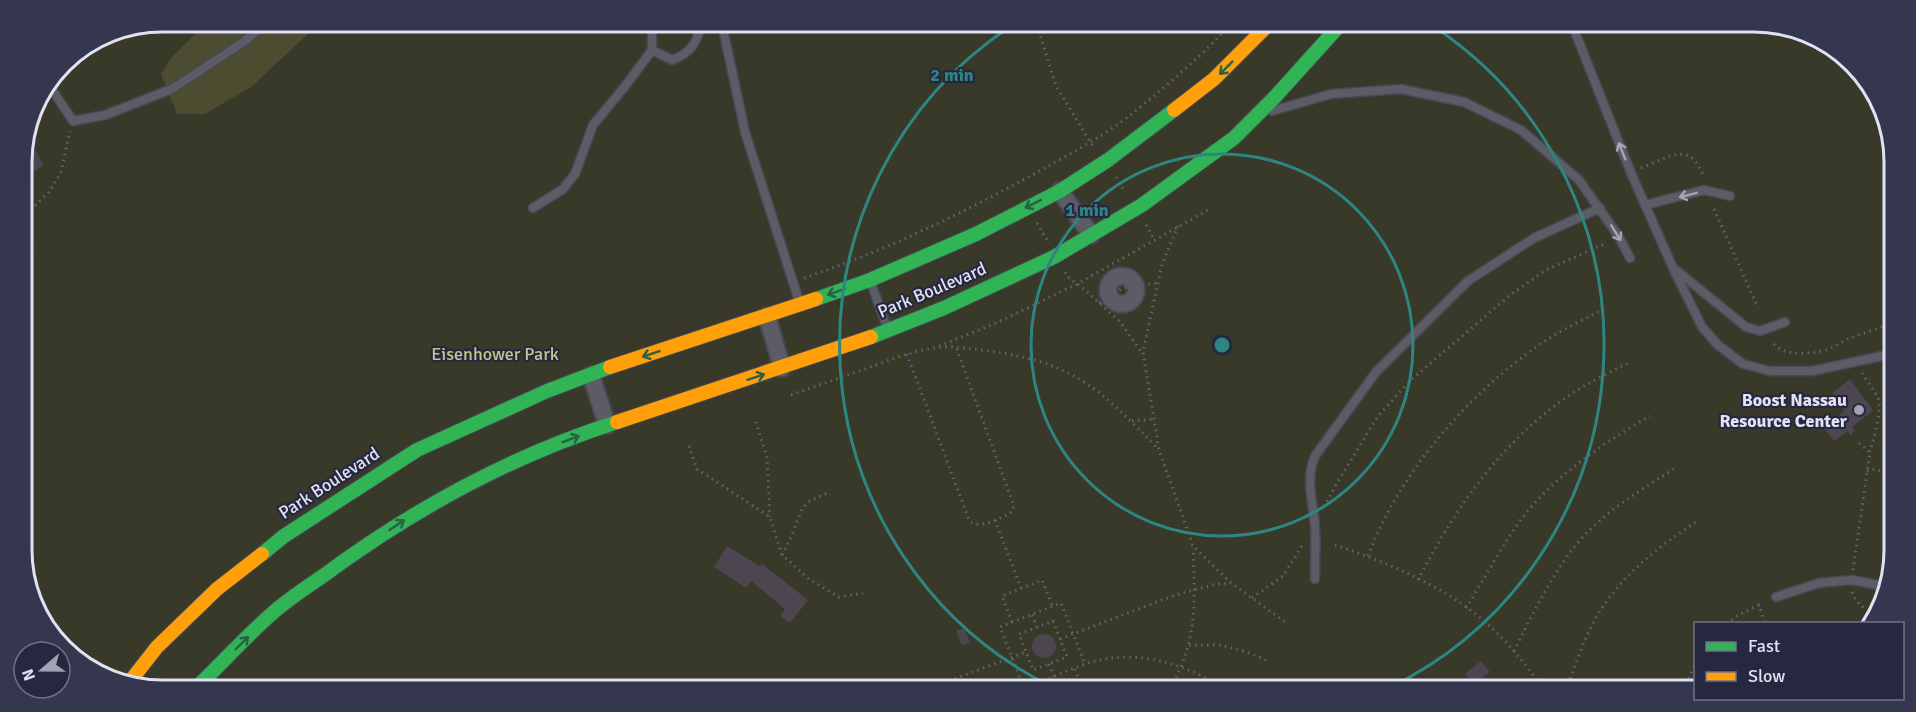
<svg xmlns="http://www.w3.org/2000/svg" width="1916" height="712" font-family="Signika,sans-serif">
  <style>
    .green { fill: #383928 }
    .forest { fill: #4c4d30 }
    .building { fill: #4c4650 }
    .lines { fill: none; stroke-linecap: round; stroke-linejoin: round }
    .lane-casing { stroke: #464853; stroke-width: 11 }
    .street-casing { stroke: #464853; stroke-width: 20 }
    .fast-casing { stroke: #464853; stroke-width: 16 }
    .slow-casing { stroke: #464853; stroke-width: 16 }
    .path { stroke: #63636d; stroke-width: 3; stroke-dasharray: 1.5 4.5; stroke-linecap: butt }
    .lane { stroke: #5c5c66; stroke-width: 8 }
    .street { stroke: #5c5c66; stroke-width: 16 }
    .fast { stroke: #30b455; stroke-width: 14 }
    .slow { stroke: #ff9f0a; stroke-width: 14 }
    .oneway { stroke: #2a6048 }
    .oneway2 { stroke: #a5a6b4 }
    .ring { fill: none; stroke: #2e8682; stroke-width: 3 }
    .poi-dot { fill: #a1a3b2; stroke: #262840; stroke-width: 2 }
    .labels { text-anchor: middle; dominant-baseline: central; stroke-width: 4.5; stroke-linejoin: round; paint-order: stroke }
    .street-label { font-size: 18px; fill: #e0e2f3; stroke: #262840 }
    .park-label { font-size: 18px; fill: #c4c887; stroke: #262840 }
    .poi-label { font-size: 18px; font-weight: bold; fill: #e0e2f3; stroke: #262840; text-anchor: end }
    .rim { fill: none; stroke: #e0e2f3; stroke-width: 3 }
    .centre { fill: #2e8682; stroke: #262840; stroke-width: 3 }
    .ring-label { font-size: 18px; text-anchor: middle; font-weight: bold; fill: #2e8682; stroke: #262840; stroke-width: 4.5; stroke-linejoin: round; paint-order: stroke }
  </style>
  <rect width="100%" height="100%" fill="#2c2d3a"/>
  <path class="green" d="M161,21L1799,28L1860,69L1894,143L1888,595L1868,623L1696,624L1695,690L117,684L56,643L24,578L21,152L35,100L69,56L108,32Z"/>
  <path class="forest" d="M208,21L321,22L251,87L205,114H177L161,74L170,59Z"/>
  <path class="building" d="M26,135L44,165L23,179L21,152Z
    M1850,379L1873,410L1852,427L1855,431L1850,435L1848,431L1834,441L1823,427L1845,411L1832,393Z
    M727,546L760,566L762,564L808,600L790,623L780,616L785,609L751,581L746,588L714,567Z
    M964,628L970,643L962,645L956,631Z
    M1032 646a12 12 0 1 1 24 0a12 12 0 1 1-24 0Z
    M1481,661L1490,672L1474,685L1465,674Z"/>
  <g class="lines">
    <defs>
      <path id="lane" d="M652,23V50L672,60C691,53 698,42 701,23
        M722,24L745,132L800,304
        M1573,27L1631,173L1673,268L1702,327L1718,345L1743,364L1770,371H1812L1891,354
        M51,79L53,91L73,121L105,115L172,89L245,41L268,21
        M1272,111L1331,94L1401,89L1464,102L1521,130L1579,180L1619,237L1630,258
        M1645,205L1704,190L1730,196
        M533,208L563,189L575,174L593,125L626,85L652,50
        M1676,270L1746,327L1760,331L1785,322
        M871,283L888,330
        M1315,579C1315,561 1316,543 1315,526C1313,502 1305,479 1315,456L1376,372L1468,281L1534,238L1600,208
        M1776,597L1819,583L1852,580L1888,587"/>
      <path id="street" d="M1060,191L1091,235
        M1108 290a14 14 0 1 1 28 0a14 14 0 1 1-28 0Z
        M767,316L782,368
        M591,375L607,425"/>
      <path id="fast" d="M816,299L870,280L976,234L1060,191L1108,160L1174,110
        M871,337L944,308L1054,257L1142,205L1234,138L1274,98L1339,26
        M262,554L284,536L417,450L547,391L610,367
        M200,684C225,660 249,633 275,611C290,598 307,587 323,576C412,510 511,456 617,422"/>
      <path id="slow" d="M1174,110L1214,79L1267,26
        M610,367L816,299
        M617,422L871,337
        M128,684L157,647L217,589L262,554"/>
    </defs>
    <use href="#lane" class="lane-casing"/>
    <use href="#street" class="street-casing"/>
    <use href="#fast" class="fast-casing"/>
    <use href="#slow" class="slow-casing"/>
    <path class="path" d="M1037,25L1056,86L1094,148
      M1641,168C1671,157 1690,139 1704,178
      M1116,177L1125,192
      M1714,209L1758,308
      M22,218L49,192L61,172L70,131
      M1037,223L1047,240
      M1146,225L1154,239
      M1178,226L1162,264L1143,352L1159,450L1193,546L1231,583L1288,624
      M1065,272L1069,278L1084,289L1120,322L1143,354
      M804,278C888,250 967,211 1045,168C1073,152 1109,133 1134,112C1167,86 1200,57 1229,26
      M1099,303L1123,288L1158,283
      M1884,304L1891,323V342
      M1774,344C1785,357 1814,354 1829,349C1836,346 1843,341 1850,338C1864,333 1878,329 1891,323
      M939,346L994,324L1077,284L1208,210
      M907,354L969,520C978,531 999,518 1010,514L1014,506L956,347
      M1887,367L1891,377
      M1862,373C1866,380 1876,393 1878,398C1883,410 1873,439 1870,452
      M791,395C816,386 840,378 865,369C887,361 910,351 935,348C953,345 971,349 989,351C1074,362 1101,390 1158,449
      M1132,421L1154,419
      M756,422L767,458L770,517
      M689,446L697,469L770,517L782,555L809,579L839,597L863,593
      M1867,471L1875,469L1889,474
      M1324,507L1337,483L1378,416L1411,380L1510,295L1546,270L1604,244
      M995,520L1021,588
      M1335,545C1392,564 1454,590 1497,633C1514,650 1530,670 1544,690
      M782,555L791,537L802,509L808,502L827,493
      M1368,556C1400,472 1464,399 1536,347C1557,332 1582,320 1605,309
      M1853,570L1870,452L1856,441
      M1418,580C1457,504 1509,431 1584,386C1598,378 1614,370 1628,363
      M1852,592C1857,604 1863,610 1877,611
      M1252,598L1283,576L1303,544
      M1466,608C1485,578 1504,541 1526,513C1559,473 1605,442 1650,416
      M1032,615L1037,627
      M1053,621L1067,657L1033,670L1019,634Z
      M1012,622L1002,596L1042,580L1053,607
      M1727,624L1738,615L1759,605L1765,624
      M1864,624L1874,611
      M1060,639L1175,595L1216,584L1231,583
      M1189,645H1219L1247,652L1270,662
      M1514,651C1532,615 1550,578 1575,546C1601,514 1639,491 1674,469
      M1049,664L1054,677
      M1075,669L1082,688
      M939,687L946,682L1026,652
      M1024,688L1000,627L1061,603L1085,664
      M1027,688C1053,678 1084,661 1111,658C1147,653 1192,667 1222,688
      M1170,688C1198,642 1195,599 1193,548
      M1566,690C1574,668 1582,645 1592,625C1616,579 1656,548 1698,521
      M1665,690V687L1669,683H1673L1679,690
      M1687,690L1686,684L1696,662"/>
    <use href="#lane" class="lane"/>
    <use href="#street" class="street"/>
    <use href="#fast" class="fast"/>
    <use href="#slow" class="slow"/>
  </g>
  <defs><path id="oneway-shaft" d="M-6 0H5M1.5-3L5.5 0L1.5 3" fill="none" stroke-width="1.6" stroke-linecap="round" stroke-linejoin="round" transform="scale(1.5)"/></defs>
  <g class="oneway">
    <use href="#oneway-shaft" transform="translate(1226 68) rotate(135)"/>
    <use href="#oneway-shaft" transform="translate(1033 204) rotate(153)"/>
    <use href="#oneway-shaft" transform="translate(836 292) rotate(161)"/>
    <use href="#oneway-shaft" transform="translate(651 354) rotate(162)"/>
    <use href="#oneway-shaft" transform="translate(756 377) rotate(-18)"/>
    <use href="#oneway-shaft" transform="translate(571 439) rotate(-21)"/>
    <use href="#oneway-shaft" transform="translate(397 525) rotate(-34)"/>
    <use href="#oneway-shaft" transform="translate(242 643) rotate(-44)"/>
  </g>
  <g class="oneway2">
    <use href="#oneway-shaft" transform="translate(1622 151) rotate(-112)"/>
    <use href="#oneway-shaft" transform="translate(1688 195) rotate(166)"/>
    <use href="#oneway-shaft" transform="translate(1616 233) rotate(58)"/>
  </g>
  <g class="ring">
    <circle cx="1222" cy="345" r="191"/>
    <path d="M1052 687A382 382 0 0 1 1011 26M1436 28A382 382 0 0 1 1389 688"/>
  </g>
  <circle class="poi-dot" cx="1859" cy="410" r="6"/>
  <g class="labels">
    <g class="street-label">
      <text transform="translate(932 290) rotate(-23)">Park Boulevard</text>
      <text transform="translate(329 483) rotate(-33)">Park Boulevard</text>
    </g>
    <g class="park-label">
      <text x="495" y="354">Eisenhower Park</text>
    </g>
    <g class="poi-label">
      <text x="1847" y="400">Boost Nassau<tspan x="1847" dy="21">Resource Center</tspan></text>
    </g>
  </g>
  <path d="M0 0H1916V712H0ZM162 32H1754A130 130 0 0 1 1884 162V550A130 130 0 0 1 1754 680H162A130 130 0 0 1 32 550V162A130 130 0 0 1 162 32Z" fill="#35374e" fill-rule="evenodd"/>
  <path class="rim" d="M162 32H1754A130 130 0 0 1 1884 162V550A130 130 0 0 1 1754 680H162A130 130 0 0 1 32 550V162A130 130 0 0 1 162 32Z"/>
  <circle cx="1222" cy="345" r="9" class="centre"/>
  <g class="ring-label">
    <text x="952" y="81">2 min</text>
    <text x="1087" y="216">1 min</text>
  </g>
  <rect x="1694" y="622" width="210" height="78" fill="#262840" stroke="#707288" stroke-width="1.5"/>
  <rect x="1706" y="642" width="30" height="9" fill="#30b455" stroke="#707288" stroke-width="1.5"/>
  <text x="1748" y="652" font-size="18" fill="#e0e2f3">Fast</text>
  <rect x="1706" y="672" width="30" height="9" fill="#ff9f0a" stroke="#707288" stroke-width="1.5"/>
  <text x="1748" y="682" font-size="18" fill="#e0e2f3">Slow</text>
  <g transform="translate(42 670) rotate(250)"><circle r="28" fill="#262840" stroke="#707288" stroke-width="1.5"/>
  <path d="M0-4.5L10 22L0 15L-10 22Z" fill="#a1a3b2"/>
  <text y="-9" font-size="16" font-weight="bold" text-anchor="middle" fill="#e0e2f3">N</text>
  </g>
</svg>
